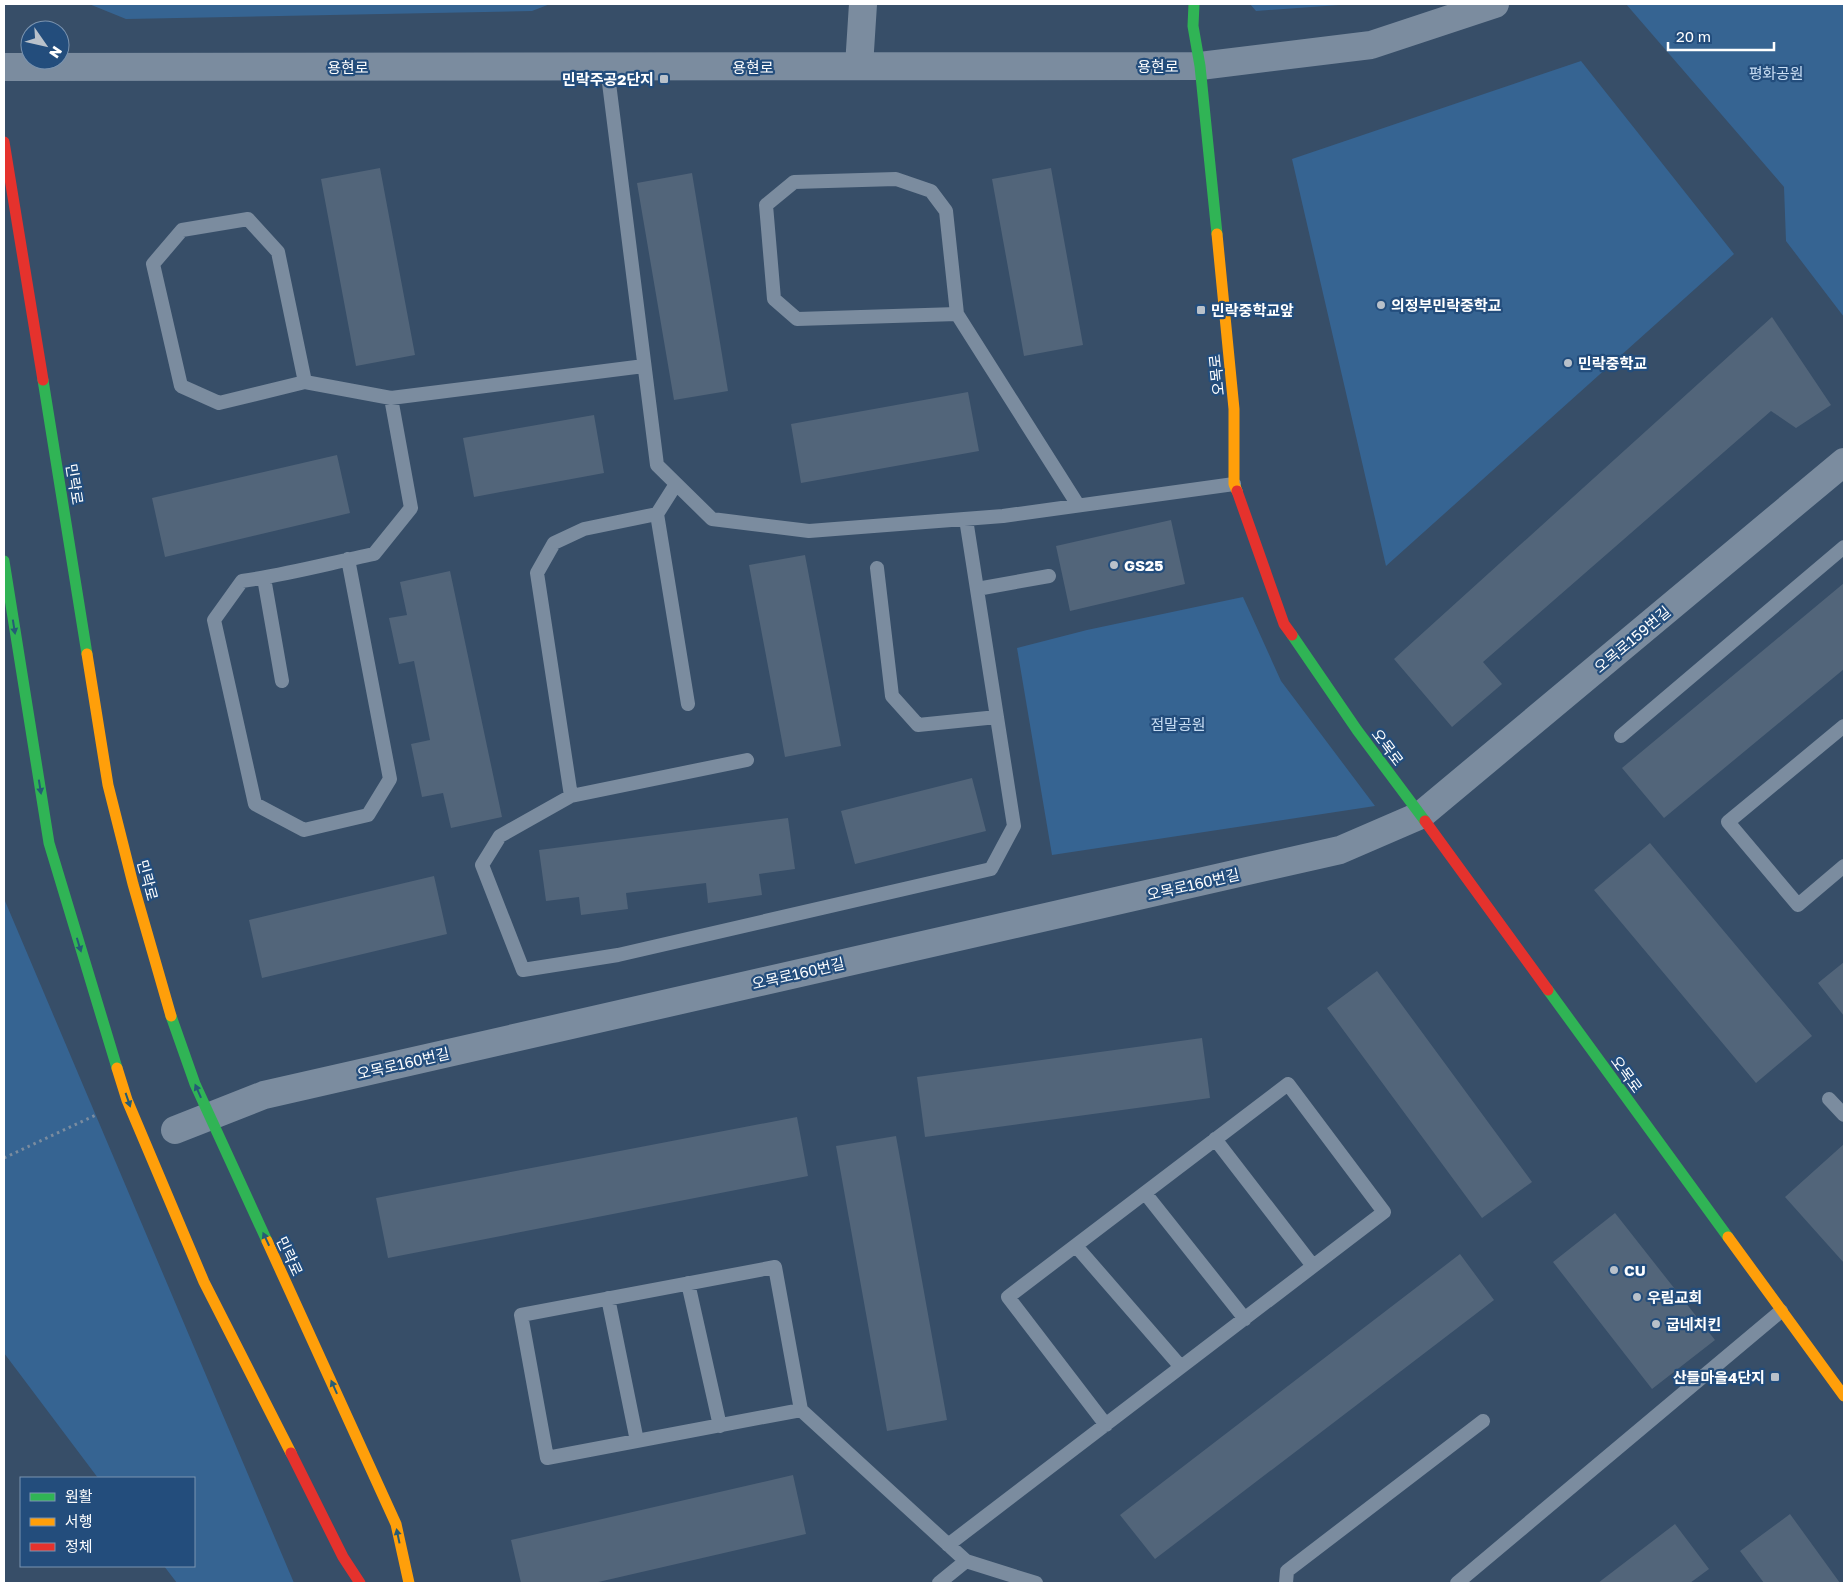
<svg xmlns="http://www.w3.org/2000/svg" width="1848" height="1587" font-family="'Golos Text','Noto Sans KR',sans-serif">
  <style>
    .green { fill: #366492 }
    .building { fill: #52657a }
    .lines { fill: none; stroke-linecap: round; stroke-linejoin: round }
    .path { stroke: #7b8c9f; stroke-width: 3; stroke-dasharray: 2.5 4; stroke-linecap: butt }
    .lane { stroke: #7b8c9f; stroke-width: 14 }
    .street { stroke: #7b8c9f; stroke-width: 28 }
    .fast { stroke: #30b455; stroke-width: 11 }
    .slow { stroke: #ff9f0a; stroke-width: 11 }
    .jam { stroke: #e5322d; stroke-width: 11 }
    .oneway { fill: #255c76 }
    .poi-dot { fill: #b9c1ca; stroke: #234d7c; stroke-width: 2 }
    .labels { text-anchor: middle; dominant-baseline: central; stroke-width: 4.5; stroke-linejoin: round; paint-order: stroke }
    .street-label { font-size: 15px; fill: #fff; stroke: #234d7c }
    .park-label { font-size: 15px; fill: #c9def4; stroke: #234d7c }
    .poi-label { font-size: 15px; font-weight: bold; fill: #fff; stroke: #234d7c; text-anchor: start }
  </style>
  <rect width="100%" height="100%" fill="#374e68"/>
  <path class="green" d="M89,4H550L532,11L126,19Z
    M1250,4H1353L1256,11Z
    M1626,4H1844V317L1786,241L1784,187Z
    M1581,61L1734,254L1386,566L1292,159Z
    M1243,597L1281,681L1375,806L1052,855L1017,648L1087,630Z
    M4,892L5,901L294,1583H177L164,1566H194V1478H98L4,1353Z"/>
  <path class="building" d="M380,168L415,355L356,366L321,179Z
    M1051,168L1083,345L1024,356L992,179Z
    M692,173L728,391L674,400L637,183Z
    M1772,317L1831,405L1796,428L1771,411L1483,662L1502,684L1452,727L1394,659Z
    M968,392L979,451L801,483L791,424Z
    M594,415L604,473L474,497L463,438Z
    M337,455L350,513L165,557L152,498Z
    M1171,520L1185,584L1070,611L1056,546Z
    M805,555L841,746L785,757L749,565Z
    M450,571L502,817L451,828L443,793L422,797L411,744L430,740L414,661L399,664L389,618L407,615L400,582Z
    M1844,583V669L1664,818L1622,768Z
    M972,778L986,831L855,864L841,811Z
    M788,818L795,869L759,874L762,895L708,903L706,883L626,893L628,909L581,915L579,897L546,901L539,850Z
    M1650,843L1812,1036L1756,1083L1594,890Z
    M434,876L447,934L262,978L249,920Z
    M1844,962V1016L1818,983Z
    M1377,971L1532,1182L1482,1218L1327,1008Z
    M1202,1038L1210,1098L925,1137L917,1077Z
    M797,1117L808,1176L388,1258L376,1198Z
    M896,1136L947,1420L887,1431L836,1146Z
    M1844,1144V1263L1785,1197Z
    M1615,1213L1715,1340L1652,1389L1553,1262Z
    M1460,1254L1494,1300L1155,1559L1120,1515Z
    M793,1475L806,1534L594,1583H521L511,1540Z
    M1790,1514L1840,1583H1764L1740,1551Z
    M1675,1524L1709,1569L1690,1583H1598Z"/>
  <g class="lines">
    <path class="path" d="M4,1158L98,1114"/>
    <path class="lane" d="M607,67L657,465L712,519L809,531L1003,516L1234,484
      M957,314L797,319L774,299L766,205L794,182L896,179L931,191L946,211L957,314L1078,505
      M305,382L278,252L248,219L182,230L153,264L181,386L219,403L305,382L391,398L644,366
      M657,514L688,704
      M348,559L390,779L368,815L304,830L255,804L214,620L242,581C286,575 330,563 374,554L411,508L391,398
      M877,568L892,696L918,725L997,717
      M264,578L282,681
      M977,589L1049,576
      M1844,726L1728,822L1798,905L1844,866
      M1621,736L1844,547
      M747,760L571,796L500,836L482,865L523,970L618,955L991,869L1014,826L966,519
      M571,796L537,573L554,543L584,529L657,514L676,484
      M1829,1099L1844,1115
      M1215,1139L1313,1266
      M1145,1193L1245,1319
      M1076,1246L1181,1367
      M688,1283L720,1426
      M608,1298L637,1441
      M801,1410L547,1458L521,1315L775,1267L801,1410L966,1561L1036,1583
      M948,1545L1384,1212L1288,1084L1008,1297L1106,1425
      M939,1583L966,1561
      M1286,1583L1287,1571L1483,1421
      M1457,1583L1781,1311"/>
    <path class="street" d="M859,66L863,4
      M4,67L1200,66L1371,45L1495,4
      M175,1130L264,1095L1340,850L1421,815L1844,462"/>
    <path class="fast" d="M1194,4L1193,26L1200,66L1217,234
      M43,380L87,654
      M4,561L49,843L117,1068
      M1292,635L1357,730L1425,821
      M1548,990L1728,1237
      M171,1016L195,1084L267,1241"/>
    <path class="slow" d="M1217,234L1234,409V484L1237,491
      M87,654L108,785L133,884L171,1016
      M117,1068L127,1100L204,1282L291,1453
      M1728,1237L1844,1396
      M267,1241L396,1524L409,1583"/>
    <path class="jam" d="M4,142L43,380
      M1237,491L1284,624L1292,635
      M1425,821L1548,990
      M291,1453L343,1557L360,1583"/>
  </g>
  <defs><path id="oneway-solid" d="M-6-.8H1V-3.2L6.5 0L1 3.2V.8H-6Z" transform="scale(1.25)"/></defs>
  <g class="oneway">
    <use href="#oneway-solid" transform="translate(14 627) rotate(81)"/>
    <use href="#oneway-solid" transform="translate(40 787) rotate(81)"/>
    <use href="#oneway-solid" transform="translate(79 945) rotate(73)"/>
    <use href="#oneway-solid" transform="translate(198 1091) rotate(-114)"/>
    <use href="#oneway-solid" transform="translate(128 1100) rotate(71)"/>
    <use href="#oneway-solid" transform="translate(266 1239) rotate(-115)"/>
    <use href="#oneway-solid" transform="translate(334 1387) rotate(-114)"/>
    <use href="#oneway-solid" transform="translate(398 1536) rotate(-102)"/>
  </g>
  <g class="poi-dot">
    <rect x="659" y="74" width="10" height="10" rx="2.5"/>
    <circle cx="1381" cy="305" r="5"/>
    <rect x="1196" y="305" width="10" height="10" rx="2.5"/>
    <circle cx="1568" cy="363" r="5"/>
    <circle cx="1114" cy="565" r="5"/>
    <circle cx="1614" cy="1270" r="5"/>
    <circle cx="1637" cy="1297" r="5"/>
    <circle cx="1656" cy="1324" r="5"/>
    <rect x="1770" y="1372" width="10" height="10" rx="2.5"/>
  </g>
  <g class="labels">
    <g class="street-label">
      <text x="1158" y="66">용현로</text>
      <text x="348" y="67">용현로</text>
      <text x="753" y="67">용현로</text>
      <text transform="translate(1216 375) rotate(-96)">오목로</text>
      <text transform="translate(75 484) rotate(81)">민락로</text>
      <text transform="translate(1632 639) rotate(-40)">오목로159번길</text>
      <text transform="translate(1388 747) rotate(53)">오목로</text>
      <text transform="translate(148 880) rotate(75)">민락로</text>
      <text transform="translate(1193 884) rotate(-13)">오목로160번길</text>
      <text transform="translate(798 973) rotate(-13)">오목로160번길</text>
      <text transform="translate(403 1063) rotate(-13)">오목로160번길</text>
      <text transform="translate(1627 1074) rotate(54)">오목로</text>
      <text transform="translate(290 1256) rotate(65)">민락로</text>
    </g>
    <g class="park-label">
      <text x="1776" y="73">평화공원</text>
      <text x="1178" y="724">점말공원</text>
    </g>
    <g class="poi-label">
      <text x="654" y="79" text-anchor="end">민락주공2단지</text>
      <text x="1391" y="305">의정부민락중학교</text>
      <text x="1211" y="310">민락중학교앞</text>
      <text x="1578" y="363">민락중학교</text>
      <text x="1124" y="565">GS25</text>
      <text x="1624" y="1270">CU</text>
      <text x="1647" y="1297">우림교회</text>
      <text x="1666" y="1324">굽네치킨</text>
      <text x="1765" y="1377" text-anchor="end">산들마을4단지</text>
    </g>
  </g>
  <rect width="1848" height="1587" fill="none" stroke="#ffffff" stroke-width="10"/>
  <rect x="20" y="1477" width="175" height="90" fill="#234d7c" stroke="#7b94b0"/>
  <rect x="30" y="1493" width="25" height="8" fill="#30b455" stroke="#7b94b0"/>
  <text x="65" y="1502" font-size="15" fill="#ffffff">원활</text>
  <rect x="30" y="1518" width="25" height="8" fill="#ff9f0a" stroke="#7b94b0"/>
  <text x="65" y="1527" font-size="15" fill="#ffffff">서행</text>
  <rect x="30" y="1543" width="25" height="8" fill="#e5322d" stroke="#7b94b0"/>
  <text x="65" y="1552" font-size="15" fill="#ffffff">정체</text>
  <g transform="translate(45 45) rotate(124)"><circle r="24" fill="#234d7c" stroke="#7b94b0"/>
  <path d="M0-4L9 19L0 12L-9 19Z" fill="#b9c1ca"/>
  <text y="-8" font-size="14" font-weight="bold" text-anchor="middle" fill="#ffffff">N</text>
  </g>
  <path d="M1668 42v8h106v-8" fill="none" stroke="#ffffff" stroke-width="2.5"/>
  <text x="1676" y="42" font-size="15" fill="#ffffff" stroke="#234d7c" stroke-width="4" paint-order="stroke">20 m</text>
</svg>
